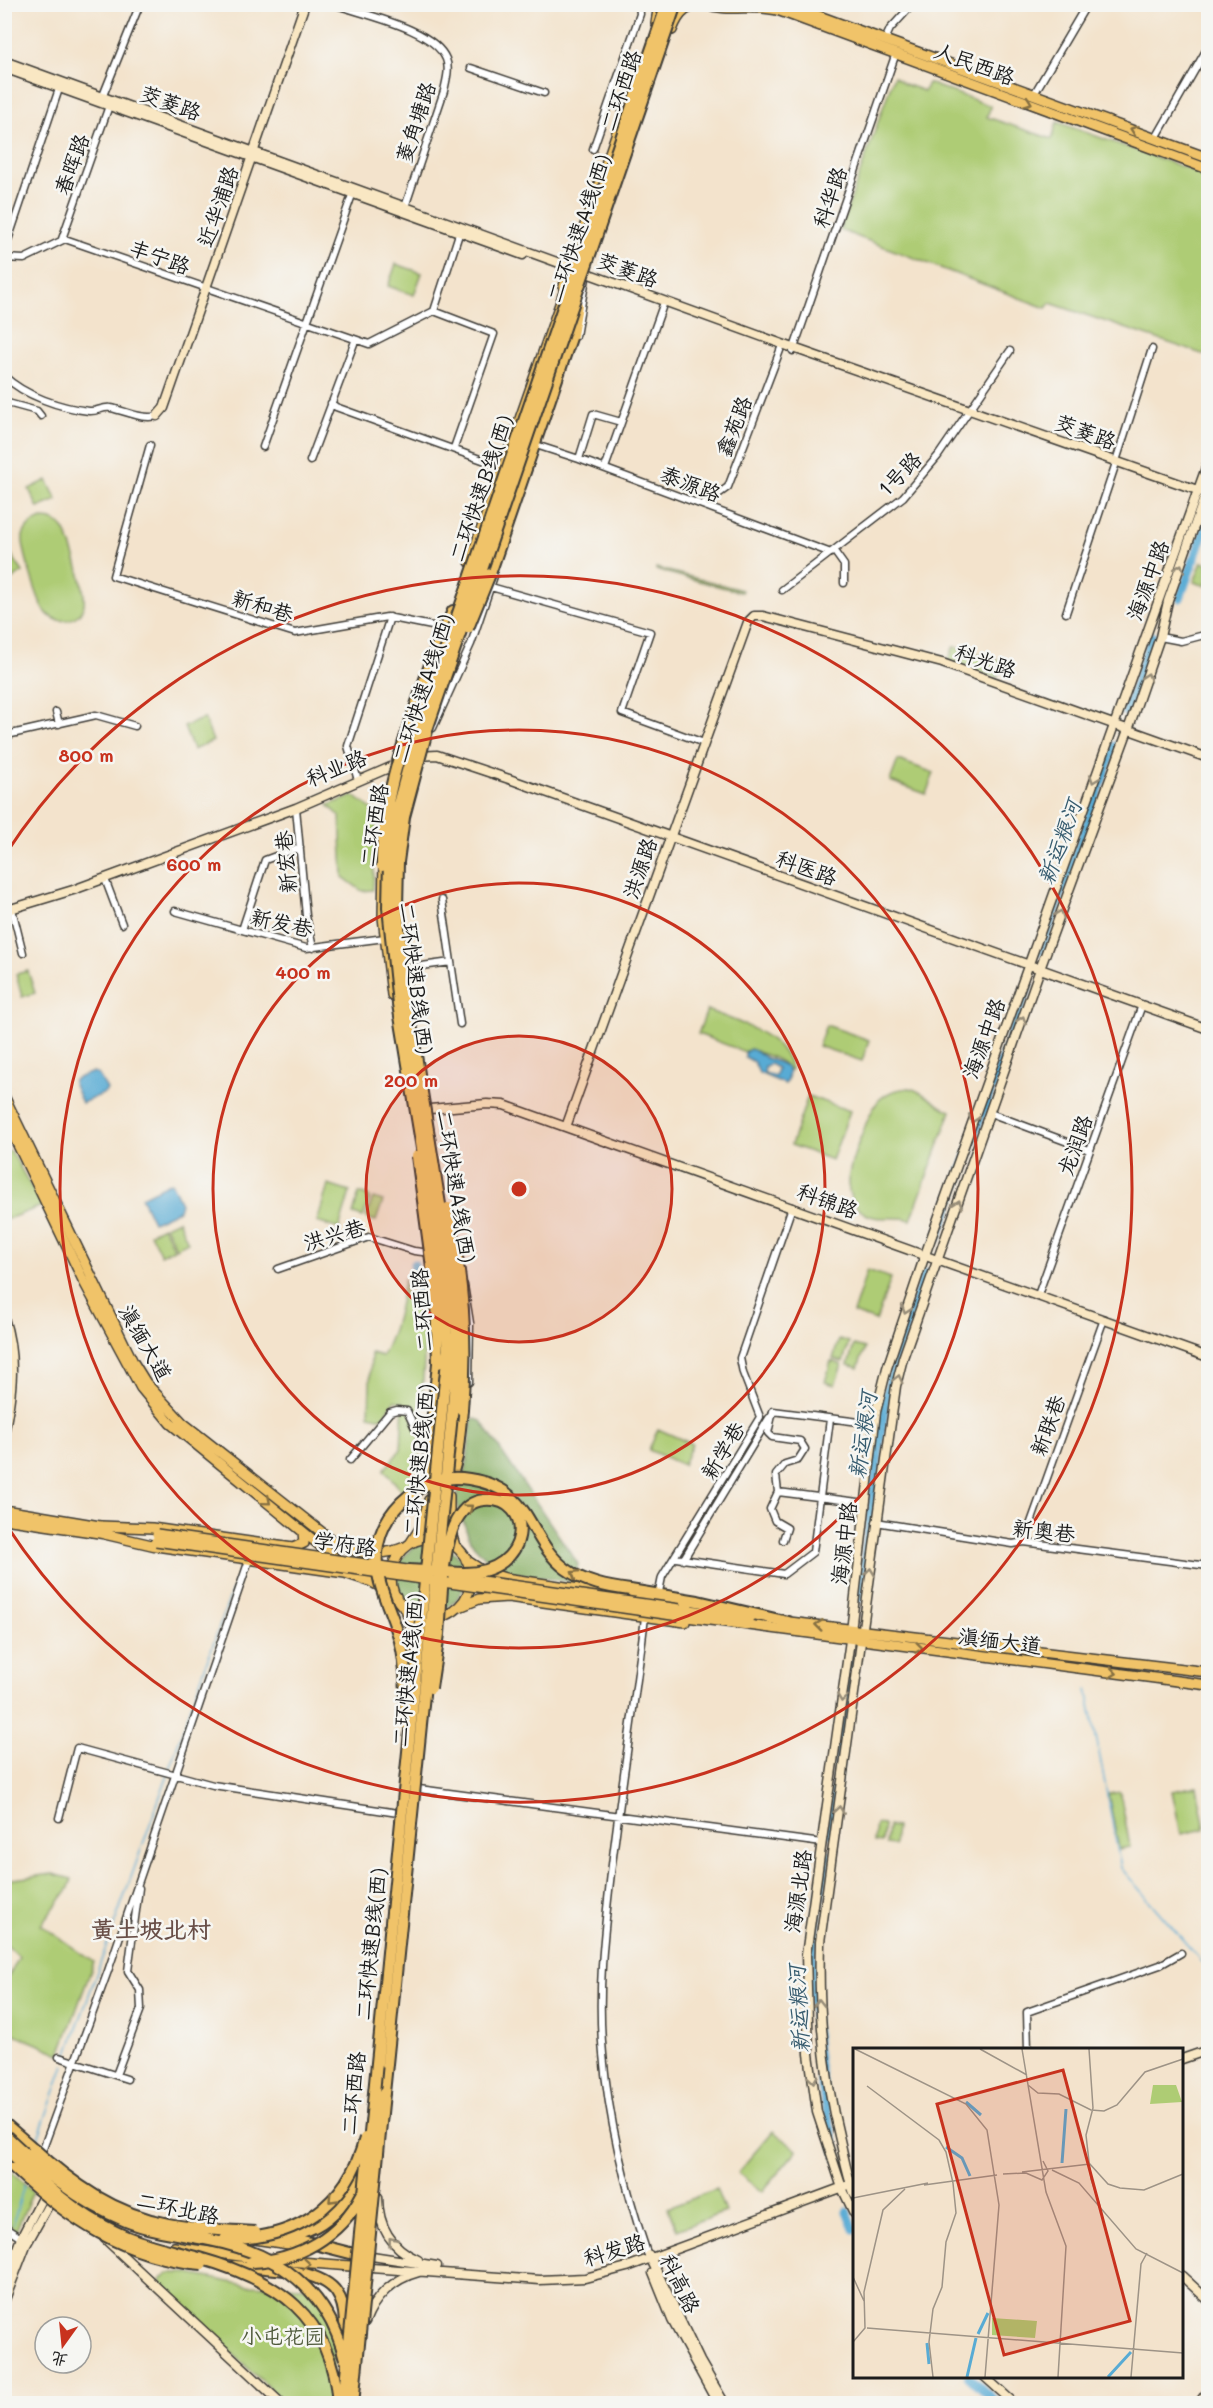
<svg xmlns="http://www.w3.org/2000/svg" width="1213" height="2408" font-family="Mali,'LXGW WenKai TC',sans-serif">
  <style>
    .green { fill: #aecc74; stroke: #657448; stroke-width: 1.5 }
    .forest { fill: #8ab066; stroke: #536641; stroke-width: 1.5 }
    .water { fill: #58abd4; stroke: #3a6478; stroke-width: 1.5; fill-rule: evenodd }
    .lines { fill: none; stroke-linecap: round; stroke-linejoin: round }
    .stream { stroke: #58abd4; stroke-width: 1.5 }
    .river { stroke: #58abd4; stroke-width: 9 }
    .street-casing { stroke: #3c3a36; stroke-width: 9 }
    .secondary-casing { stroke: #3c3a36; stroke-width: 11 }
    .primary-casing { stroke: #3c3a36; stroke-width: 12 }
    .highway-casing { stroke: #3c3a36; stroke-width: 14 }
    .street { stroke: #fff; stroke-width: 6 }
    .secondary { stroke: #f9e7c3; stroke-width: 8 }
    .primary { stroke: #f0c369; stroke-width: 9 }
    .highway { stroke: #f0c369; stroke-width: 10 }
    .primary-bridge-casing { stroke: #3c3a36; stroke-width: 12; stroke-linecap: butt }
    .highway-bridge-casing { stroke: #3c3a36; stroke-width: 14; stroke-linecap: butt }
    .primary-bridge { stroke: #f0c369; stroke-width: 9 }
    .highway-bridge { stroke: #f0c369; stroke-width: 10 }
    .oneway { stroke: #867042 }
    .oneway2 { stroke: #968c78 }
    .ring { fill: none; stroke: #c8321e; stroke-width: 3 }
    .labels { text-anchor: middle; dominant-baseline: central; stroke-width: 5; stroke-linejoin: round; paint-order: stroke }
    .street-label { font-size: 21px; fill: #1c1c1c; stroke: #f6f6f2 }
    .park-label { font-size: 21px; fill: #4f5a3b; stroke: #f6f6f2 }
    .water-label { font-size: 22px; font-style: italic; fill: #375c6f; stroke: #f6f6f2 }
    .quarter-label { font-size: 24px; font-weight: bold; fill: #684e47; stroke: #f6f6f2 }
    .inset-river { fill: none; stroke: #58abd4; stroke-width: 3 }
    .inset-road { fill: none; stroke: #9d9386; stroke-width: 1.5 }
    .view { fill: #c8321e; fill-opacity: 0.15; stroke: #c8321e; stroke-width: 3 }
    .inset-edge { fill: none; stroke: #1c1c1c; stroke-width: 3 }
    .centre { fill: #c8321e; stroke: #f6f6f2; stroke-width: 3 }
    .ring-label { font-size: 18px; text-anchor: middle; font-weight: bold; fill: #c8321e; stroke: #f6f6f2; stroke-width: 5; stroke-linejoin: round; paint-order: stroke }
  </style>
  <rect width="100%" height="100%" fill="#f6f6f2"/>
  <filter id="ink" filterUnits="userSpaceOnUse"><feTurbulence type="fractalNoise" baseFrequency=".0167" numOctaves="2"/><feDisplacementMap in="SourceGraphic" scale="12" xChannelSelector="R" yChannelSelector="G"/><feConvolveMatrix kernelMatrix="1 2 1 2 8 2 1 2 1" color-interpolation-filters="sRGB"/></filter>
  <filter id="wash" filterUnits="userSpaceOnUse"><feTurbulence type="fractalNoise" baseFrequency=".008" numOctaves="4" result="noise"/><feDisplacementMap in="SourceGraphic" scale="24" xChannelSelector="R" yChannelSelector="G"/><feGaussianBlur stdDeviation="1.35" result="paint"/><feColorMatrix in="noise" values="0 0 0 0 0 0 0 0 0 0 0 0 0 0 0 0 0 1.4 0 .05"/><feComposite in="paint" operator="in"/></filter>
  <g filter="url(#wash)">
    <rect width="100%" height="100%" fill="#f3e3cc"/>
    <path class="green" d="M894,76L904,84L924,91L928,83L991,106L987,117L1052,139L1057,122L1208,176V356L1050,303L1046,308L840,230Z
      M396,264L422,273L414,295L388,286Z
      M47,480L57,500L38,508L29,489Z
      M43,519C52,519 58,521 63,528C71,540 89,596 83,608C76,623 55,625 45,611C38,602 21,546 23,536C26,526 34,521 43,519Z
      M4,544L23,572L5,584H4Z
      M1202,562L1208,564L1206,586L1194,582Z
      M656,568L742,590L741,592L656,570Z
      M954,646L1002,662L997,678L948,661Z
      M204,718L213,741L193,750L184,727Z
      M898,760L934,773L926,794L890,781Z
      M354,796L377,813L373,890L362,891L343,877L340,816L328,805Z
      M28,971L35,993L22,997L16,974Z
      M707,1010C737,1022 783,1034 791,1069L789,1071C784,1058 762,1055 750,1049L745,1052L698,1034Z
      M826,1025L869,1040L862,1061L818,1046Z
      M909,1088C927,1092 935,1106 951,1111L911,1220C893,1214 874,1224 859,1209C853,1203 849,1193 848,1185C847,1169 869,1110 880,1099C888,1091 898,1089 909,1088Z
      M808,1096L850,1111L832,1160L791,1145Z
      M4,1151H11L42,1206L5,1220Z
      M328,1185L350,1192L339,1229L317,1222Z
      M359,1193L370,1197L363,1217L353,1214Z
      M373,1198L383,1201L376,1221L366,1218Z
      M178,1220L188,1242L176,1248L165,1226Z
      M163,1227L174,1249L161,1255L150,1233Z
      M867,1270L891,1278L876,1321L853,1313Z
      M404,1278L407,1304H424V1360L418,1481L403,1492L384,1470L401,1449L403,1402L395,1401L382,1418L369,1415L371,1353L382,1356C395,1331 400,1306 404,1278Z
      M839,1339L849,1342L843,1362L833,1359Z
      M854,1345L865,1348L858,1368L848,1365Z
      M831,1361L842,1365L835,1385L825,1382Z
      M658,1429L692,1444L683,1465L649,1450Z
      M1197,1786L1205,1829L1181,1834L1172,1791Z
      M1120,1792L1130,1847L1119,1849L1108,1794Z
      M876,1824L884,1825L882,1843L874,1842Z
      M888,1826L896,1827L894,1845L886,1844Z
      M53,1874L72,1879L69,1888L41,1925L94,1962L60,2054L5,2030V1984L19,1957L5,1944V1880Z
      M773,2131L797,2150L762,2192L738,2172Z
      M4,2165L33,2191L16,2231L5,2221Z
      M716,2189L725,2212L677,2230L668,2208Z
      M168,2273H185L245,2285L310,2287L326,2295L336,2311L330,2403H285L162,2287L160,2281Z"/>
    <path class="forest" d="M472,1418L481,1421L578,1564L574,1583L504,1571L492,1565L470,1541L456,1500L466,1469Z
      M397 1577a34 34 0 1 1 68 0a34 34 0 1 1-68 0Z"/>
    <path class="water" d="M750,1049C756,1050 760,1055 766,1058C780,1063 796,1065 785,1084L759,1073L754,1062L745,1057V1052ZM770,1064L777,1068L775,1076L764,1073L765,1066Z
      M93,1072L98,1074L107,1089L105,1093L82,1103L73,1083L75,1079Z
      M171,1182L181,1203L179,1210L153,1222L141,1197Z"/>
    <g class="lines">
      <path class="stream" d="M1087,1689L1121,1868L1208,1969
        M169,1769L236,1580
        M67,2056L168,1774
        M36,2144L64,2065
        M13,2224L24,2185
        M4,2249L7,2242"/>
      <path class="river" d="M1180,598L1208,520
        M1126,712L1152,636
        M1041,952L1114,746
        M937,1239L1029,985
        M414,1264L418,1302
        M859,1599L887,1391L897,1352L925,1273
        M829,1833L852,1662
        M827,1854C821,1895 811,1939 812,1981C813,2042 823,2102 839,2161
        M847,2212L854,2229
        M968,2376L998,2404"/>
    </g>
  </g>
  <g filter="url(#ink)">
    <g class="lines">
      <defs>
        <path id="street" d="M334,4C364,15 433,28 446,59C450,69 446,81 444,91L404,210
          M885,40L890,29L913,4
          M471,68L544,93
          M1034,94L1087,4
          M102,98L140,4
          M1156,138L1208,47
          M593,149L640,14L639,4
          M62,239L110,103
          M4,252L60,86
          M4,258L24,259L65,239L369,344L434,311L459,234
          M434,311L494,334L454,448
          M576,336L586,278
          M793,351L896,53
          M4,376C25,396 61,408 89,411C97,412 104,406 111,408C126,411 142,420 157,416
          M4,402L37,411L41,416
          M331,403L336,407L502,467
          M150,445L113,576L295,633L387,617L442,628
          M539,446L579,459L831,553
          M263,447L352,195
          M579,459L593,414L621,422
          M310,461L355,341
          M1116,461L1152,349
          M605,468L663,305
          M703,505L728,487L781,348
          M834,551L844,565V583
          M491,587L650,632L622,713L704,743
          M782,590L903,497L938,456L1010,351
          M1066,613L1115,466
          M1160,637L1181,641L1208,634
          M56,712L59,724
          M433,728L471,644L494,576
          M7,735L96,715L135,726
          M357,777L348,746L390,617
          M296,808L306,916L313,948
          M105,879L122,924
          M442,900L460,1024
          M12,909L23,953
          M175,911L306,948L385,938
          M242,930L265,860L300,847
          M407,968L451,962
          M990,1113L1089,1150
          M278,1269L369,1237L414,1251L431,1253
          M464,1285L470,1323L469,1382
          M1038,1295L1142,1005
          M350,1460L390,1412L397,1410L407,1411L415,1428L427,1432
          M778,1492L866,1503
          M876,1522L1013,1544L1024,1542L1208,1566
          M783,1540L787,1528L775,1521L770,1509L778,1492L776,1475L785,1464L798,1460L805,1449L800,1441L772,1437L768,1433L773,1411L875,1424
          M1024,1542L1104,1319
          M676,1558L784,1574L813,1552L830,1419
          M683,1560L769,1418
          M658,1597L662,1577L760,1417L743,1373L740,1358L792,1207
          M645,1617C635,1702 621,1788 611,1873C604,1933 597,1994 603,2054C609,2123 625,2188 647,2253
          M419,1789L822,1843
          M59,1818L77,1748L213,1785L398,1813
          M1028,2050L1027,2012L1160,1965L1181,1953
          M59,2057L127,2079
          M116,2075L141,2009L140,1990L128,1971L139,1888
          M40,2157L108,1971L249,1560
          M4,2227L21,2238"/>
        <path id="secondary" d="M4,61L782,344L1203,492
          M4,68L523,255
          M157,416L164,408L305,4
          M418,756L437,755L512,780L1208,1029
          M4,911L73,890L296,808L400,763
          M430,1109L487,1104L504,1105L1208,1357
          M566,1127L748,622L754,616H763L942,663L1208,758
          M4,1318C17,1358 12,1394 4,1434
          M4,1340L8,1369
          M4,1403L7,1382
          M1182,2059L1208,2050
          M854,2193C847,2176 844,2157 840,2140C823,2073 818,2010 820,1942L896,1386L903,1358L1040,969L1128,730L1160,637L1168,601L1208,487
          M378,2197C378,2226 391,2248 418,2260
          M854,2213L842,2188L817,2112L809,2054L806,1955L850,1640L876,1412L887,1368L925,1255L1208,462
          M104,2238L282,2404
          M649,2255L700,2361L725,2404
          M372,2256L437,2266
          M371,2268L540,2280L585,2278L627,2267L846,2186
          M653,2273L672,2320L718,2404
          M1182,2276L1208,2300
          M4,2283L21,2238L46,2190
          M4,2302L26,2245L53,2197
          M365,2322C374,2297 393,2279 419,2272
          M984,2376L1015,2404
          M1198,2404L1208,2391
          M1208,2404V2402"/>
        <path id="primary" d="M705,4C729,13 755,3 780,11L1208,169
          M786,4L1208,158
          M656,23L659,4
          M672,30C679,12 688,3 708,6
          M564,286L624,112
          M470,562L568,281
          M384,860L383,917L392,995
          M4,1096L133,1362L146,1383L183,1423L333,1541C356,1554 381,1557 405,1547
          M4,1116L83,1280L141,1388L170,1423L339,1561
          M449,1496V1526L455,1546
          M4,1510L106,1527
          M4,1519L106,1534
          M101,1526L152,1528L293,1548L304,1543L303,1532
          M100,1533L156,1546L345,1573L372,1582L396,1596
          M391 1578a40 40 0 1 1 80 0a40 40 0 1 1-80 0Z
          M410,1544L421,1527L429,1500
          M466,1560L483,1571L505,1578L688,1605
          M350,1569L368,1580
          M457,1608L479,1599L508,1597L685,1622
          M406,1609L411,1626L413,1659
          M680,1609L750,1617
          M679,1616L1208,1685
          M781,1621L1208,1672
          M254,2239L309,2247
          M174,2247L262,2259
          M275,2260L363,2267"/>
        <path id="highway" d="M490,574L572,335L577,305
          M434,653L453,611
          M431,1480L429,1455L438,1363
          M450,1482L457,1457L462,1410
          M630,1590L698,1601L788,1622
          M384,2093L387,2064
          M4,2123L33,2148
          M4,2159L14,2168
          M277,2235C323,2236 355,2200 363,2158
          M287,2237L354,2254
          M235,2266C261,2268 322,2268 337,2293C348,2309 345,2334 343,2353"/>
      </defs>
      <use href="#street" class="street-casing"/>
      <use href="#secondary" class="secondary-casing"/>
      <use href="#primary" class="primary-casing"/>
      <use href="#highway" class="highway-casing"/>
      <use href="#street" class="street"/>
      <use href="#secondary" class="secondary"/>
      <use href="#primary" class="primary"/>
      <use href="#highway" class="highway"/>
      <defs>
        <path id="primary-bridge" d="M157,1534L414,1571
          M156,1541L679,1616
          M454,1577L680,1609"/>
        <path id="highway-bridge" d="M468,628L490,574
          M382,866C381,792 411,722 434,653
          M417,1156L436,1297L438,1363
          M448,1208C463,1277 468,1340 462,1410
          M408,1570L463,1573C533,1574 536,1496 484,1500C471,1501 462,1510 456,1521C441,1551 442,1601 439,1634L431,1688
          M405,1723C406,1695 407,1668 400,1641C393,1612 374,1584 377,1553C379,1526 395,1504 417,1490C433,1479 451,1476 469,1479C535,1489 525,1538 566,1569C585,1583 608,1587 630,1590
          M387,2064L454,1395L457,1333L453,1285L406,993L397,907L398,862L404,817L428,727L676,4
          M4,2134C41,2169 78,2202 126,2221C153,2232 182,2234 210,2240C278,2253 328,2290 345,2359
          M4,2147C39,2179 73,2212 116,2232C143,2245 171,2250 199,2258C278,2280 331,2315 338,2403
          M33,2148C72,2184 115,2214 168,2224C196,2230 226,2230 255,2232
          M14,2168C68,2219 126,2258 202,2264
          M225,2239C295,2240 347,2207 365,2138
          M251,2262C298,2260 340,2237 362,2194
          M343,2404L448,1350L443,1275L398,1004L388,907L389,861L395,815L420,724L667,4
          M353,2404L384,2093"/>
      </defs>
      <use href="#primary-bridge" class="primary-bridge-casing"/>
      <use href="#highway-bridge" class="highway-bridge-casing"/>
      <use href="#primary-bridge" class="primary-bridge"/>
      <use href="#highway-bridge" class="highway-bridge"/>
    </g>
    <defs><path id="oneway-chevron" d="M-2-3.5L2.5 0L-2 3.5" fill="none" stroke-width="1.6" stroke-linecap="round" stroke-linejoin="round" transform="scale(1.5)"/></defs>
    <g class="oneway">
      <use href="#oneway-chevron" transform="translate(1028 102) rotate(20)"/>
      <use href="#oneway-chevron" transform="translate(1134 130) rotate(-160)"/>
      <use href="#oneway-chevron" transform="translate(267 1501) rotate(40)"/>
      <use href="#oneway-chevron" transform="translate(469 1508) rotate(-37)"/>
      <use href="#oneway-chevron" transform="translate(575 1574) rotate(-150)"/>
      <use href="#oneway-chevron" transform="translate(819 1625) rotate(-173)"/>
      <use href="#oneway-chevron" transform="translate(919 1648) rotate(7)"/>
      <use href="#oneway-chevron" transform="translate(1113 1673) rotate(8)"/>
      <use href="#oneway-chevron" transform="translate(332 2199) rotate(134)"/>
      <use href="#oneway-chevron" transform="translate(307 2264) rotate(5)"/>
    </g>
    <g class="oneway2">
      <use href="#oneway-chevron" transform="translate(1180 568) rotate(-71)"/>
      <use href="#oneway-chevron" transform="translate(1147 677) rotate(-71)"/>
      <use href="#oneway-chevron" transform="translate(1094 779) rotate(110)"/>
      <use href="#oneway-chevron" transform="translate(1060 914) rotate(-70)"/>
      <use href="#oneway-chevron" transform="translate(1022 1020) rotate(-71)"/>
      <use href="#oneway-chevron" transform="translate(973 1119) rotate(109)"/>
      <use href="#oneway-chevron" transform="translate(958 1204) rotate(-71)"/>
      <use href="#oneway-chevron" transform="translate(906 1310) rotate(109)"/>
      <use href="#oneway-chevron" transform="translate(898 1379) rotate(-76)"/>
      <use href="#oneway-chevron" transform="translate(870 1572) rotate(-83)"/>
      <use href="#oneway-chevron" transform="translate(842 1698) rotate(98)"/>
      <use href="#oneway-chevron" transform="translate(839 1810) rotate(-82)"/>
      <use href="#oneway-chevron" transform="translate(819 2003) rotate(-90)"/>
      <use href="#oneway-chevron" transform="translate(813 2079) rotate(82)"/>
      <use href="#oneway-chevron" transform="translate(392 2241) rotate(-129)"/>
    </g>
  </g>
  <circle cx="519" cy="1189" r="153" fill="#c8321e" fill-opacity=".12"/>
  <g class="ring">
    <circle cx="519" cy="1189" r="153"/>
    <circle cx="519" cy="1189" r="306"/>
    <circle cx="519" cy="1189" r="459"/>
    <path d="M5 855A613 613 0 1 1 5 1523"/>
  </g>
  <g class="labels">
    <g class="street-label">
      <text transform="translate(975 63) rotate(20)">人民西路</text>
      <text transform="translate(620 90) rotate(-71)">二环西路</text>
      <text transform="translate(171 102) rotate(20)">茭菱路</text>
      <text transform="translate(415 122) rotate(-72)">菱角塘路</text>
      <text transform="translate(71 164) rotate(-70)">春晖路</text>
      <text transform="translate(829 197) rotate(-71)">科华路</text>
      <text transform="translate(217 206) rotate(-71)">近华浦路</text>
      <text transform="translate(578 228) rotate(-71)">二环快速A线(西)</text>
      <text transform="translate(160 256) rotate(20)">丰宁路</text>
      <text transform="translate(628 269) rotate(20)">茭菱路</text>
      <text transform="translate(733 426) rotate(-69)">鑫苑路</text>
      <text transform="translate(1086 431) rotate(20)">茭菱路</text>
      <text transform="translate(899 473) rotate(-46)">1号路</text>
      <text transform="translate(691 483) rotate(21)">泰源路</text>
      <text transform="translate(480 488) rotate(-71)">二环快速B线(西)</text>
      <text transform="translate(1147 580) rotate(-70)">海源中路</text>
      <text transform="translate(263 605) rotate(17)">新和巷</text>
      <text transform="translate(986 660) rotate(19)">科光路</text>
      <text transform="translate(422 688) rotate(-72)">二环快速A线(西)</text>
      <text transform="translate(336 767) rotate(-22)">科业路</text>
      <text transform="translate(373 825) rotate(-81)">二环西路</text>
      <text transform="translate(285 862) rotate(-95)">新宏巷</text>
      <text transform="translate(807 867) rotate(20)">科医路</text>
      <text transform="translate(639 868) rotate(-71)">洪源路</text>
      <text transform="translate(282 922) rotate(12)">新发巷</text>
      <text transform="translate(417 978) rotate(83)">二环快速B线(西)</text>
      <text transform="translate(983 1038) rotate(-70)">海源中路</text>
      <text transform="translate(1074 1145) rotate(-70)">龙润路</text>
      <text transform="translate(457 1186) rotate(81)">二环快速A线(西)</text>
      <text transform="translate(828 1200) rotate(20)">科锦路</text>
      <text transform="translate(334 1234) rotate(-16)">洪兴巷</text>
      <text transform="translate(421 1310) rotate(-94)">二环西路</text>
      <text transform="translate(146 1342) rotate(60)">滇缅大道</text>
      <text transform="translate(1047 1425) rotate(-70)">新联巷</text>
      <text transform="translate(722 1450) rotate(-59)">新学巷</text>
      <text transform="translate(418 1460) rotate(-84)">二环快速B线(西)</text>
      <text transform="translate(1044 1530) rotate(6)">新奥巷</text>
      <text transform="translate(345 1543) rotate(8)">学府路</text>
      <text transform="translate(843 1543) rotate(-83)">海源中路</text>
      <text transform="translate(1000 1640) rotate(7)">滇缅大道</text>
      <text transform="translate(407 1670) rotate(-84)">二环快速A线(西)</text>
      <text transform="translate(797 1891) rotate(-82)">海源北路</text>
      <text transform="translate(370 1944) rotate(-84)">二环快速B线(西)</text>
      <text transform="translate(352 2093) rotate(-84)">二环西路</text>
      <text transform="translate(178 2207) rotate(12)">二环北路</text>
      <text transform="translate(614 2249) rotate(-17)">科发路</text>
      <text transform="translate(681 2283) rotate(64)">科高路</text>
    </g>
    <g class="park-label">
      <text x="283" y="2335">小屯花园</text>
    </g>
    <g class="water-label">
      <text transform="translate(1059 842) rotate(-70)">新运粮河</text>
      <text transform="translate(862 1435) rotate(-82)">新运粮河</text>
      <text transform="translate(798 2009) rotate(-93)">新运粮河</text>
    </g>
    <g class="quarter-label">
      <text x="151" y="1928">黄土坡北村</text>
    </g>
  </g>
  <g transform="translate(853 2048)">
    <rect width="330" height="330" fill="#f3e3cc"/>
    <path d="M300,37H323L329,54L297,56ZM139,270L184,273L182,290L139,287Z" fill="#aecc74"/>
    <path class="inset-river" d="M113,54L128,67M93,99L109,110L117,128M209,115L213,61M125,286L135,265M74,295L76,316M114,329L123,290M255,329L278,304"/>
    <path class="inset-road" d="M2,1L113,56L134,82L146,157L132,329M127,1L174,27M169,1L193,144L213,198L205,329M236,1L240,60L233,87L238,131L247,158M175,37L185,45L206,46L238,62L251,63L264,57L292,24L330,11M14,38L86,92L93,104L100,135L103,165L93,194L89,239L80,261L76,294L80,329M236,115L255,136L267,140L291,142L330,126M199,122L226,135L283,201L330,225M169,124L237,116M150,126L173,125L189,132L195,123L190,113M71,137L144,127M0,150L75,135M0,229L11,253M14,280L330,305M0,294L12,280L11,244L30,162L52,141M278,329L288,216L294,205"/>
    <path class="view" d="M210,22L277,273L151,307L84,56Z"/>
    <rect width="330" height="330" class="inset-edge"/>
  </g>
  <circle cx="519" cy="1189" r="9" class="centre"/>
  <g class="ring-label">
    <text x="86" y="762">800 m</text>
    <text x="194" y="871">600 m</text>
    <text x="303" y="979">400 m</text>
    <text x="411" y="1087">200 m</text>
  </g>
  <rect width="1213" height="2408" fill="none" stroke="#f6f6f2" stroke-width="24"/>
  <g transform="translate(63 2345) rotate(195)"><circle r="28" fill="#f6f6f2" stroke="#9f9f9c" stroke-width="1.5"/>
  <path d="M0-4.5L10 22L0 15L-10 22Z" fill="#c8321e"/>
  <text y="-9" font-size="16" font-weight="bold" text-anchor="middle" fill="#1c1c1c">北</text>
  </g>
</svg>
